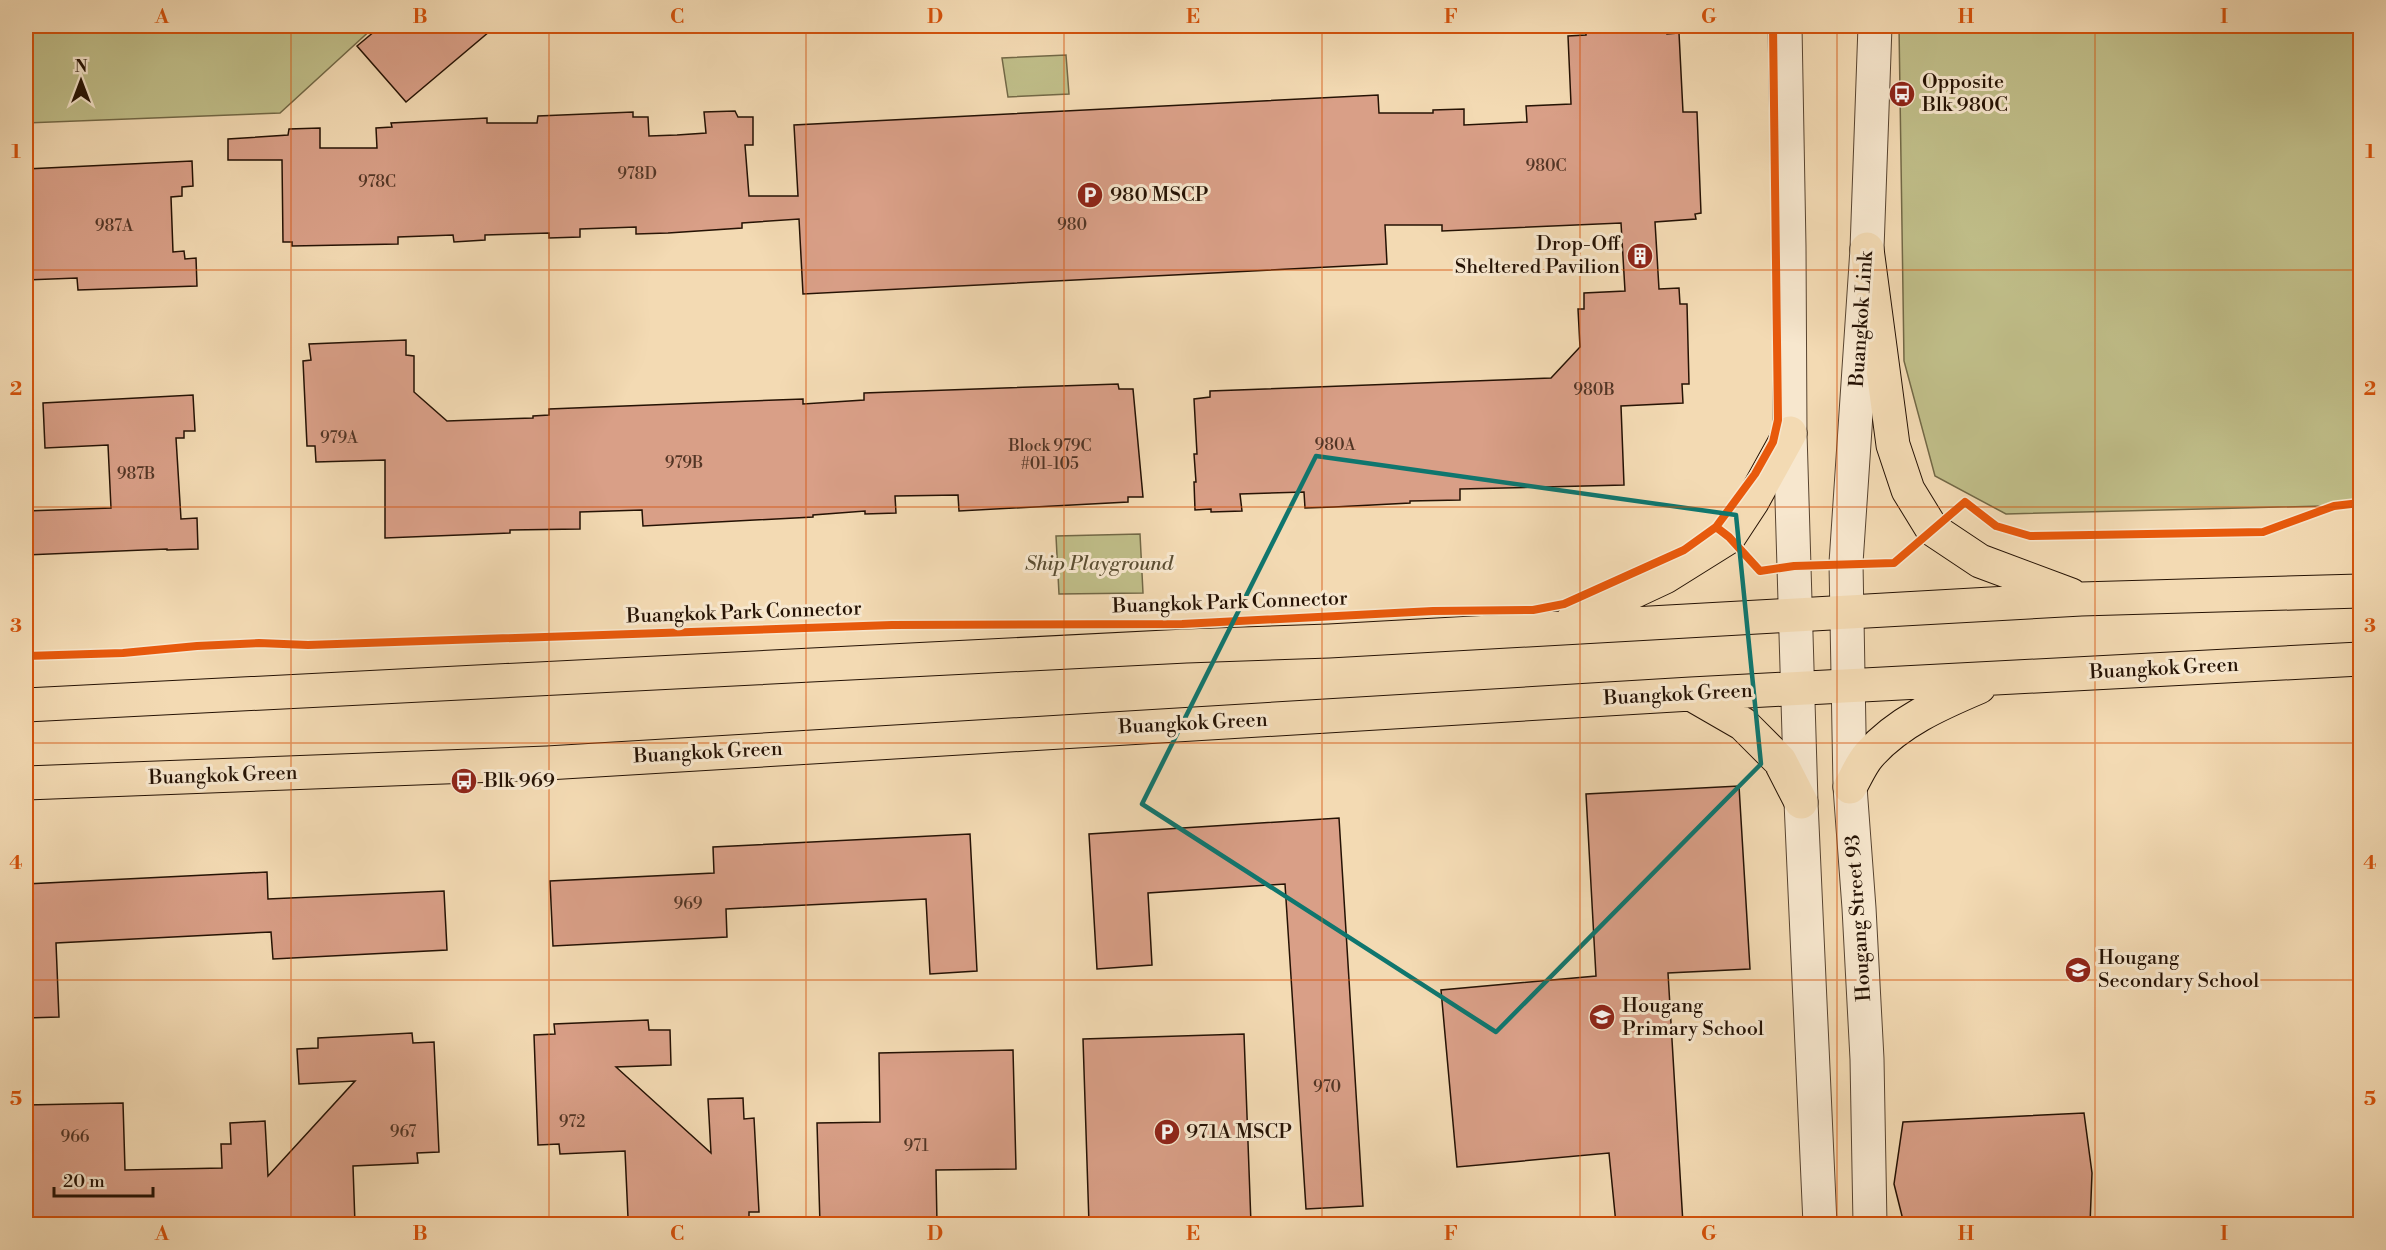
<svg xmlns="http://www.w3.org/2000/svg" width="2386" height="1250" font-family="'Libre Bodoni',serif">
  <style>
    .green { fill: #c0be89; stroke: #726846; stroke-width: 1.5 }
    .building { fill: #d99f87; stroke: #251204; stroke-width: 1.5 }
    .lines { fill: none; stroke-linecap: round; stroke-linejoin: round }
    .street-casing { stroke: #584430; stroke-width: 35 }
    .primary-casing { stroke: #251204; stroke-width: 35 }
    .street { stroke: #f7e7ce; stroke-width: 33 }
    .primary { stroke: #f3dab3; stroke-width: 33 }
    .cycleway-casing { stroke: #f7e7ce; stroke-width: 11 }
    .cycleway { stroke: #e8590c; stroke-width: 8 }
    .marked { fill: none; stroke: #0f766e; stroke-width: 4.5; stroke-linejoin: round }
    .grid { fill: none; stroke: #d4520b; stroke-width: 1.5; stroke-opacity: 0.55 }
    .labels { text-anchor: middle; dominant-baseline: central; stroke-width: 6; stroke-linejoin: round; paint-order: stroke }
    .number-label { font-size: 16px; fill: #523525 }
    .poi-label { font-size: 20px; fill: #251204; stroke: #f7e7ce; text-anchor: start }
    .street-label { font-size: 20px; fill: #251204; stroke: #f7e7ce }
    .park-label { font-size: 20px; font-style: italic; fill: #5b4e33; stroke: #f7e7ce }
    .neatline { fill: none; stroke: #d4520b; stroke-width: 2 }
    .grid-label { font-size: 20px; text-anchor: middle; font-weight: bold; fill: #d4520b }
  </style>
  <rect width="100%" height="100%" fill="#f3dab3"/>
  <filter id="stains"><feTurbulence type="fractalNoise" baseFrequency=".00333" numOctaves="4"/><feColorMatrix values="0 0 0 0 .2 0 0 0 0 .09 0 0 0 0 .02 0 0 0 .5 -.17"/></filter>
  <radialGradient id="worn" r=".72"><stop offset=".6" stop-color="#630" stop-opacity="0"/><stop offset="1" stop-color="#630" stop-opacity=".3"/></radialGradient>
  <path class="green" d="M26,26H375L280,113L26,123Z
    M1899,26H2360V505L2006,514L1935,476L1904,361Z
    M1066,55L1069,94L1008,97L1002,58Z
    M1140,534L1143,593L1059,594L1056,536Z"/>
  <path class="building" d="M381,26H496L406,102L357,46Z
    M1586,26H1667V34L1679,33L1683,112H1697L1701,213L1695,214L1696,219L1655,222L1659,289L1679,288L1680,304H1687L1689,384H1682L1683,403L1621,406L1624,485L1460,489V500L1410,501V503L1334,507L1305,508L1304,492L1240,494L1242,511L1211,512V509L1195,510L1194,482H1196L1194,454H1197L1194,399L1210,397V391L1551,378L1580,347L1578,309H1584V293L1625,291L1621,223L1442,231V225H1385L1387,264L803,294L799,219L742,223V228L668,233L636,234V227L580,229V237L549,238V233L485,235V240L454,242L453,235L398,237V244L292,246V242H283L282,160H228V139L288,135L289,129L320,128V148H377L376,128L392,127L391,123L487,118V123H537L538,116L633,112V117H648L649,136L677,135L706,133L704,112L735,111L738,117H753V145H745L749,196H798L794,125L1378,95L1379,113H1433V110L1464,109V125L1527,122L1526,106L1571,104L1568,36L1586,35Z
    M192,161L193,186L182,187V196L171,197L173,252L184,251L185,259L196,258L197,286L78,290L77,278L26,280V169Z
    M406,340V355L414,356V392L447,421L533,418V416L549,415V409L803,399V404L864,400V393L1118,384L1119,389H1133L1143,497H1128V502L959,511L958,495L895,496L896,513L865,514V511L813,515V517L643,526L642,510L580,512V529L510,530V533L385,538V460L316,462L315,446H307L303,361L311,360L309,344Z
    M193,395L195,431H184V438H176L181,519L197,518L198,549L167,550V549L26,555V511L111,508L108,445L45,448L43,403Z
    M1739,786L1750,969L1668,973L1683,1224H1616L1609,1153L1457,1167L1441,990L1596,976L1586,794Z
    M1339,818L1363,1206L1306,1209L1285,884L1148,893L1152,965L1097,969L1089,834Z
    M970,834L977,971L930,974L926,899L726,909L727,937L553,946L550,881L714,873L713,847Z
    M267,872L268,899L444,891L447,950L273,959L271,932L56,943L59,1017L26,1018V884Z
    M648,1020L649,1030H670L671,1065L616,1067L711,1153L708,1099L743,1098L744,1119L754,1118L759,1212H749V1224H638V1217L628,1218L625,1151L560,1154L559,1144L538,1145L534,1035L555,1034L554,1024Z
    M412,1033L413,1043L434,1042L439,1152L417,1153L418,1163L353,1166L355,1224H88V1220L26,1222V1105L123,1103L125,1170L222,1168L221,1144H231L230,1123L265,1121L268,1176L355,1081L299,1084L297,1049L318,1048V1038Z
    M1244,1034L1251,1224H1089L1083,1039Z
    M1013,1050L1016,1169L936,1170L937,1224H820L817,1123L880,1122L879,1053Z
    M2084,1113L2092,1173L2090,1224H1904L1894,1184L1903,1122Z"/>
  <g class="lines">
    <defs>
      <path id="street" d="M1785,26L1789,247L1790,433L1801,802L1820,1224
        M1870,1224L1867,1059L1859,908L1850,787L1846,563L1867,249L1875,26"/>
      <path id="primary" d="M1867,249L1893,445L1908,490L1932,529L1980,561L2071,595
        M1573,620L1665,577L1729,537L1752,502L1790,433
        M1691,694L1743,724L1780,761L1801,802
        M26,705L1186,646L1329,641L2081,599L2360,591
        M26,783L547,763L1691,694L2360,659
        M1850,787C1856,777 1861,764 1869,755C1898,722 1939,704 1979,687"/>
    </defs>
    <use href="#street" class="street-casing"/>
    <use href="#primary" class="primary-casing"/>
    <use href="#street" class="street"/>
    <use href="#primary" class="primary"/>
    <defs>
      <path id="cycleway" d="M1716,527L1729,537L1760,571L1794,566L1894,563L1965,502L1996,526L2030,536L2263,532L2334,506L2360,503
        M26,656L123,653L197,646L259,643L308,645L892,625L1182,624L1433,611L1533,610L1564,604L1684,550L1716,527L1755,474L1773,442L1778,420L1773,26"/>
    </defs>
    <use href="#cycleway" class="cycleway-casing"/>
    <use href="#cycleway" class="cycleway"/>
  </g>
  <path class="marked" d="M1316,456L1736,515L1761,764L1496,1032L1142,804Z"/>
  <path class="grid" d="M291,26V1224M549,26V1224M806,26V1224M1064,26V1224M1322,26V1224M1580,26V1224M1837,26V1224M2095,26V1224M26,270H2360M26,507H2360M26,743H2360M26,980H2360"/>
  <defs>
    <symbol id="bus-disc" viewBox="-11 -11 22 22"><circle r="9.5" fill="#8f2418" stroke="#f7e7ce"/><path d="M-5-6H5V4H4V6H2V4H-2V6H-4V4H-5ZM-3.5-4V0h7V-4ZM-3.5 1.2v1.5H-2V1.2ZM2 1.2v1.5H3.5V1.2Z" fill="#fff"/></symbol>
    <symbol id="parking-disc" viewBox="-11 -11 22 22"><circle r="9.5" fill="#8f2418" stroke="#f7e7ce"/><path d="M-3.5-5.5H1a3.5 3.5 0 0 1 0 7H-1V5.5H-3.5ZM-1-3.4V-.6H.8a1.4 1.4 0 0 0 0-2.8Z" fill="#fff"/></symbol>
    <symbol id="building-disc" viewBox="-11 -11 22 22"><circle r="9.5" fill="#8f2418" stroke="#f7e7ce"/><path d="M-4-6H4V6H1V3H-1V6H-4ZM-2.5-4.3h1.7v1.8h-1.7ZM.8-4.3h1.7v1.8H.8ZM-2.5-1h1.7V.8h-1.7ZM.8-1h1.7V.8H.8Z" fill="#fff"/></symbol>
    <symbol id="school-disc" viewBox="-11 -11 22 22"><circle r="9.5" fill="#8f2418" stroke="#f7e7ce"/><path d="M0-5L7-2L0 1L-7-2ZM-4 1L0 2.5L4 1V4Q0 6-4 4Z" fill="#fff"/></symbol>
  </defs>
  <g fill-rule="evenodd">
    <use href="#bus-disc" x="1887" y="79" width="30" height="30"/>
    <use href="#parking-disc" x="1075" y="180" width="30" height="30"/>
    <use href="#building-disc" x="1625" y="241" width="30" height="30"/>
    <use href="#bus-disc" x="449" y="766" width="30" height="30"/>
    <use href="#school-disc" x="2063" y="955" width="30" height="30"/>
    <use href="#school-disc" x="1587" y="1002" width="30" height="30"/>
    <use href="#parking-disc" x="1152" y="1117" width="30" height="30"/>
  </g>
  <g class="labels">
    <g class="number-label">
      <text x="1546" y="166">980C</text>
      <text x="637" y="174">978D</text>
      <text x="377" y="182">978C</text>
      <text x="1072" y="225">980</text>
      <text x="114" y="226">987A</text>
      <text x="1594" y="390">980B</text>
      <text x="339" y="438">979A</text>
      <text x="1335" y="445">980A</text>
      <text x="1050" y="446">Block 979C<tspan x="1050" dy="18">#01-105</tspan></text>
      <text x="684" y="463">979B</text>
      <text x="136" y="474">987B</text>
      <text x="688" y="904">969</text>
      <text x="1327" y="1087">970</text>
      <text x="572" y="1122">972</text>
      <text x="403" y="1132">967</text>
      <text x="75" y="1137">966</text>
      <text x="916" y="1146">971</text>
    </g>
    <g class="poi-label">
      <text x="1922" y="82">Opposite<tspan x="1922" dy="23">Blk 980C</tspan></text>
      <text x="1110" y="195">980 MSCP</text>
      <text x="1620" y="244" text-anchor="end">Drop-Off<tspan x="1620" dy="23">Sheltered Pavilion</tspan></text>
      <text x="484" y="781">Blk 969</text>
      <text x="2098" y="958">Hougang<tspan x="2098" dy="23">Secondary School</tspan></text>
      <text x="1622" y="1006">Hougang<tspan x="1622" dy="23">Primary School</tspan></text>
      <text x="1186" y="1132">971A MSCP</text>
    </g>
    <g class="street-label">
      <text transform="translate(1862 319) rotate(-86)">Buangkok Link</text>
      <text transform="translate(1230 603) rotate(-2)">Buangkok Park Connector</text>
      <text transform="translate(744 613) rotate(-2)">Buangkok Park Connector</text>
      <text transform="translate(2164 669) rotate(-3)">Buangkok Green</text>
      <text transform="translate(1678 695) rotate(-3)">Buangkok Green</text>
      <text transform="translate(1193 724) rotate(-3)">Buangkok Green</text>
      <text transform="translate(708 753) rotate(-3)">Buangkok Green</text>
      <text transform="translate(223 776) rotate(-2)">Buangkok Green</text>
      <text transform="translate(1859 918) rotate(-94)">Hougang Street 93</text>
    </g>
    <g class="park-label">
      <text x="1099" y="564">Ship Playground</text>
    </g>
  </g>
  <rect width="2386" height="1250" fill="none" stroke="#f3dab3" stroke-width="66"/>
  <g transform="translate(81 81)" stroke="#f7e7ce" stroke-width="4.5" paint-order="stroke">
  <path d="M0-4.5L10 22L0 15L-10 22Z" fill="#251204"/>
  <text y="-9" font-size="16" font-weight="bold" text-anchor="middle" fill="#251204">N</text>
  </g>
  <path d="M54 1187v9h99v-9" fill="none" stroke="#251204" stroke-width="3"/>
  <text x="63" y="1187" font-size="18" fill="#251204" stroke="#f7e7ce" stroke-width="4.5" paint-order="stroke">20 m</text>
  <rect x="33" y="33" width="2320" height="1184" class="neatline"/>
  <g class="grid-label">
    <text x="162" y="23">A</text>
    <text x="420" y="23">B</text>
    <text x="677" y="23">C</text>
    <text x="935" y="23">D</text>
    <text x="1193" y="23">E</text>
    <text x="1451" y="23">F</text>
    <text x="1709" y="23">G</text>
    <text x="1966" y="23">H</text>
    <text x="2224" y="23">I</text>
    <text x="16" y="158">1</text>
    <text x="2370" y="158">1</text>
    <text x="16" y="395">2</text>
    <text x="2370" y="395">2</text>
    <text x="16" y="632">3</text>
    <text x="2370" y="632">3</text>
    <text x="16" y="869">4</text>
    <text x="2370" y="869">4</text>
    <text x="16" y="1105">5</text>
    <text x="2370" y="1105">5</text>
    <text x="162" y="1240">A</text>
    <text x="420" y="1240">B</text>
    <text x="677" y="1240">C</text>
    <text x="935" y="1240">D</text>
    <text x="1193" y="1240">E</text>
    <text x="1451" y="1240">F</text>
    <text x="1709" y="1240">G</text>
    <text x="1966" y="1240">H</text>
    <text x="2224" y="1240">I</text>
  </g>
  <rect width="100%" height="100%" filter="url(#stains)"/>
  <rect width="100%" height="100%" fill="url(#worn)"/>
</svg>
